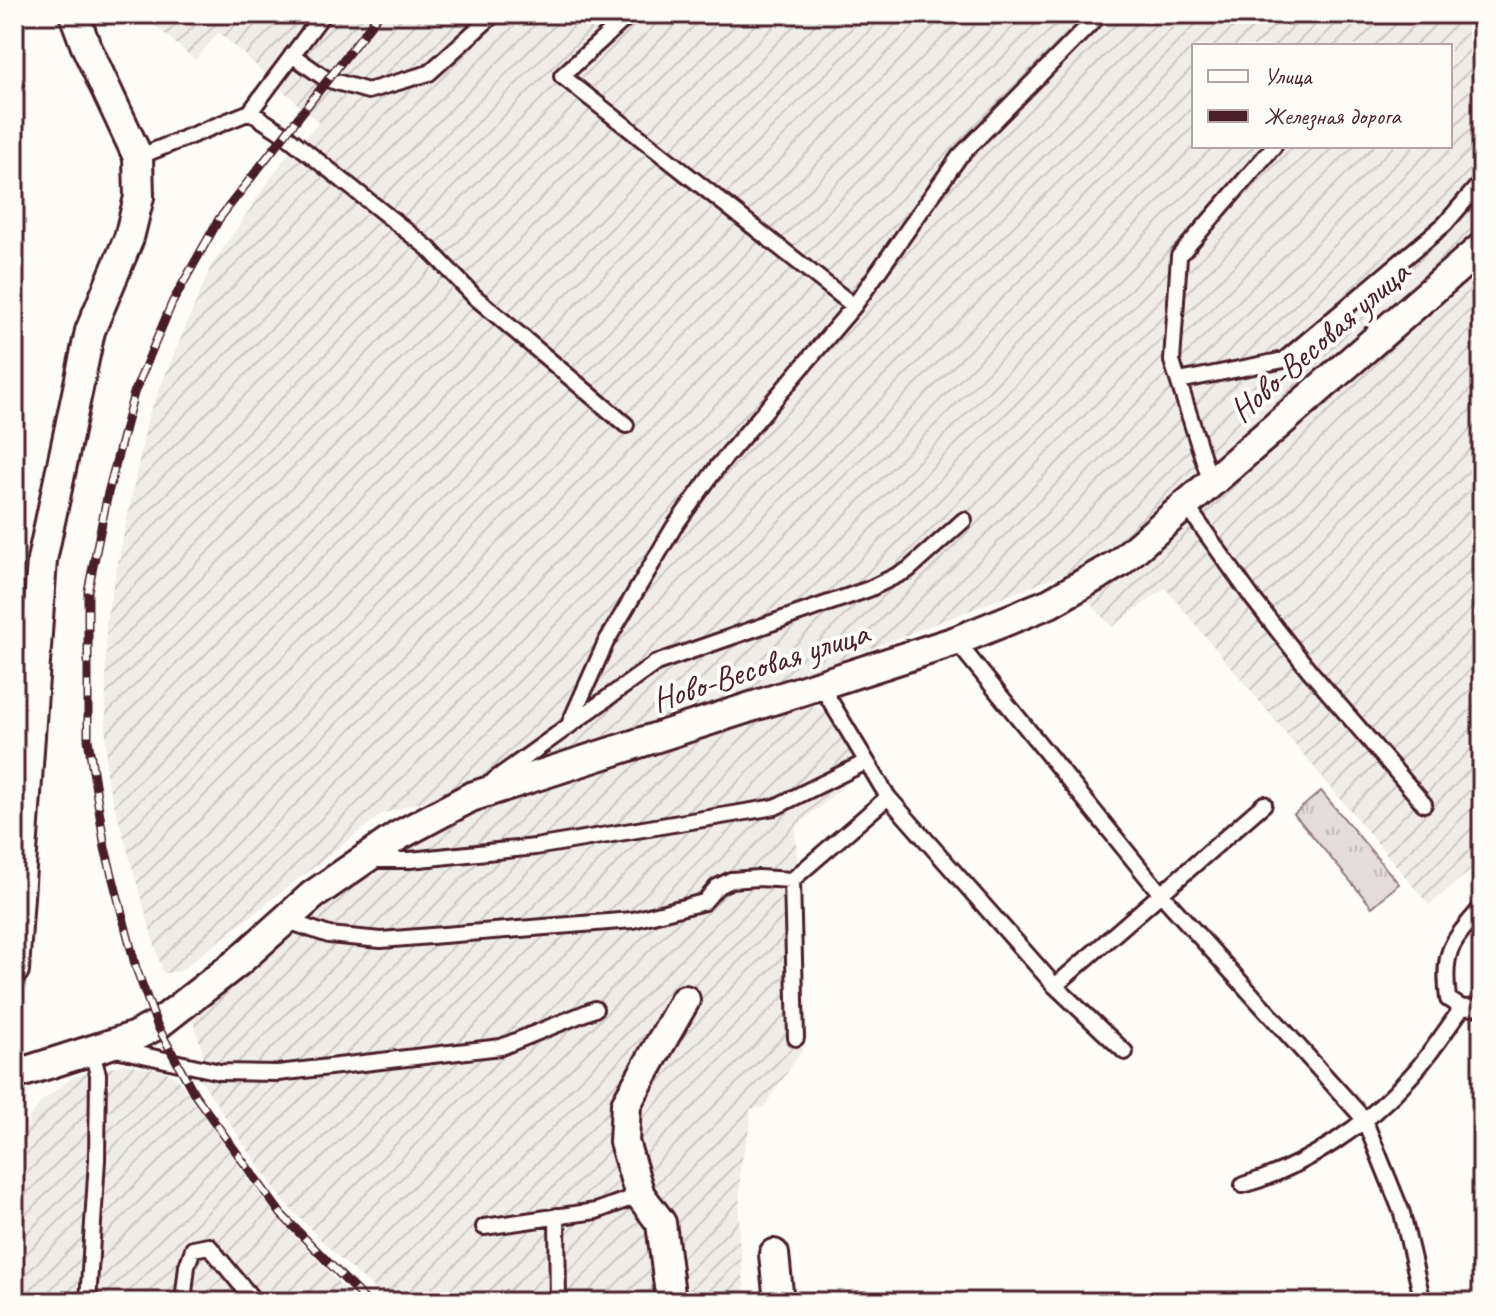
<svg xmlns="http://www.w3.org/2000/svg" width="1496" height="1316" font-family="Caveat,sans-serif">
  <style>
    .industrial { fill: url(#industrial-furrows); fill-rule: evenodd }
    .grass { fill: url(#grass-tufts); stroke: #967e82; stroke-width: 2 }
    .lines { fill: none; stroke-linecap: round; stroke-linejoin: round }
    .lane-casing { stroke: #4a1f2b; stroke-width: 20 }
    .street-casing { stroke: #4a1f2b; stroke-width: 34 }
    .lane { stroke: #fdfcf7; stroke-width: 14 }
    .street { stroke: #fdfcf7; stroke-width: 28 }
    .rail-casing { stroke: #4a1f2b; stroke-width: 9 }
    .rail { stroke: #fdfcf7; stroke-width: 6; stroke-dasharray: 18; stroke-linecap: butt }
    .labels { text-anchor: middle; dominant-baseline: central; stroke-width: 8; stroke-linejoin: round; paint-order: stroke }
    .street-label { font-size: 34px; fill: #4a1f2b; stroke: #fdfcf7 }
  </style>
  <defs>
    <pattern id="industrial-furrows" width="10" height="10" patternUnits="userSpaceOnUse" patternTransform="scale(2)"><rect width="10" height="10" fill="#f0ece8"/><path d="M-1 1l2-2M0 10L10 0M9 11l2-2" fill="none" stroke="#cfcac7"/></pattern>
    <pattern id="grass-tufts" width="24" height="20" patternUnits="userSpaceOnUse" patternTransform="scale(2)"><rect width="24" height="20" fill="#e3dcda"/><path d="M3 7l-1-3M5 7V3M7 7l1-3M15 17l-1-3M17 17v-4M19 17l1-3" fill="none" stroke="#c4bcbb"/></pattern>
  </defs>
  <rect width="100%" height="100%" fill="#fdfcf7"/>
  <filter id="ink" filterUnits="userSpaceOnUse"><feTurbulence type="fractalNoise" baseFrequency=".0125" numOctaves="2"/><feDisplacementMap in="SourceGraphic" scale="16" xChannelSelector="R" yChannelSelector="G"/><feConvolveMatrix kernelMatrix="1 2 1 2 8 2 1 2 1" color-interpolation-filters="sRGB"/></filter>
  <g filter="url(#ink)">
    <path class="industrial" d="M141,14H1482V861L1429,905L1165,588L1112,627L1064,574L805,674L594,748L382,814L180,971L163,973L106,776V621L148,417L211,266L287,155L319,123L219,32L195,60ZM1194,46H1450V146H1194Z
      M813,707L830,712L851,750V780L795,828L800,902L803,1049L763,1108L750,1109L751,1122L740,1167L739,1239L746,1302H389L336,1255L286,1204L240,1139L201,1080L203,1052L191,1016L275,949L309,912L432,830L483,806L794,710Z
      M126,1064L166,1071L179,1081L274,1214L357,1302H14L25,1137L29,1117L43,1100L73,1077Z"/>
    <path class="grass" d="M1321,791L1399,884L1372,907L1294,814Z"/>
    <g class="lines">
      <defs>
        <path id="lane" d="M630,14L562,76L854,306
          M292,55L326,79L368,91L429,73L494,14
          M250,112L323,14
          M138,157L250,112L284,134L428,248L475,297L626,425
          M1179,381L1284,360L1445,224L1482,181
          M1211,483L1172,361L1179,256L1274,146
          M1186,505L1253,599L1309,670L1424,804
          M956,641L1161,894L1364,1119L1402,1213L1423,1302
          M820,684L888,797L1055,986L1264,804
          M568,727L606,642L674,527L718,466L854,306L959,157L1100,14
          M494,780L656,663L869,589L908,570L964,520
          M372,860H410L535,847L775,807L866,762
          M285,920L329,935L381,940L633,920L704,902L717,887L731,880L758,878L792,880
          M1055,986L1125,1052
          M1462,1008L1482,1007
          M796,1038L792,880L888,797
          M111,1048L220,1072L278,1073L501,1047L595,1009
          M1243,1185C1305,1167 1366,1126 1409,1078C1429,1057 1445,1031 1462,1008L1448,999C1442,950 1451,943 1482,907
          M557,1216L558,1302
          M484,1227L596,1211L640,1195
          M88,1302L97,1160L98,1074L91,1050
          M183,1302L187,1266L193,1249L209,1246L255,1302"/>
        <path id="street" d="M14,970L42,560L90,331L129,238L139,197L138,157L85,44L74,14
          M14,1075L133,1037L157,1025L238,962L313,895L398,836L471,797L956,641L1050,603L1119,563L1482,247
          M774,1254L779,1302
          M671,1302L661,1223L640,1195L624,1142L626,1104L685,1000"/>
      </defs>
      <use href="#lane" class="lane-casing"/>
      <use href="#street" class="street-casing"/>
      <use href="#lane" class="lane"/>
      <use href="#street" class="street"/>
      <defs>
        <path id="rail" d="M367,1302L281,1214L195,1095L157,1025L136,968L105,848L88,739V591L108,493L134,393L172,303L219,219L379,14"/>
      </defs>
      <use href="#rail" class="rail-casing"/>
      <use href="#rail" class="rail"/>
    </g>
  </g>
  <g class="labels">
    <g class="street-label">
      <text transform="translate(1319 341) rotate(-41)">Ново-Весовая улица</text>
      <text transform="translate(760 666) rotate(-18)">Ново-Весовая улица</text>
    </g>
  </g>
  <rect width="1496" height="1316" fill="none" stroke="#fdfcf7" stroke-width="48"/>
  <rect x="24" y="24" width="1448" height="1268" fill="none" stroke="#4a1f2b" stroke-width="3" filter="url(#ink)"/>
  <rect x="1192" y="44" width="260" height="104" fill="#fdfcf7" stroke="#b5a4a5" stroke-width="2"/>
  <rect x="1208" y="70" width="40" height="12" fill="#fdfcf7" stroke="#b5a4a5" stroke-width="2"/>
  <text x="1264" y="84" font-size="24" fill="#4a1f2b">Улица</text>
  <rect x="1208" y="110" width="40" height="12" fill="#4a1f2b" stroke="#b5a4a5" stroke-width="2"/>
  <text x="1264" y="124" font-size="24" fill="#4a1f2b">Железная дорога</text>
</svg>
